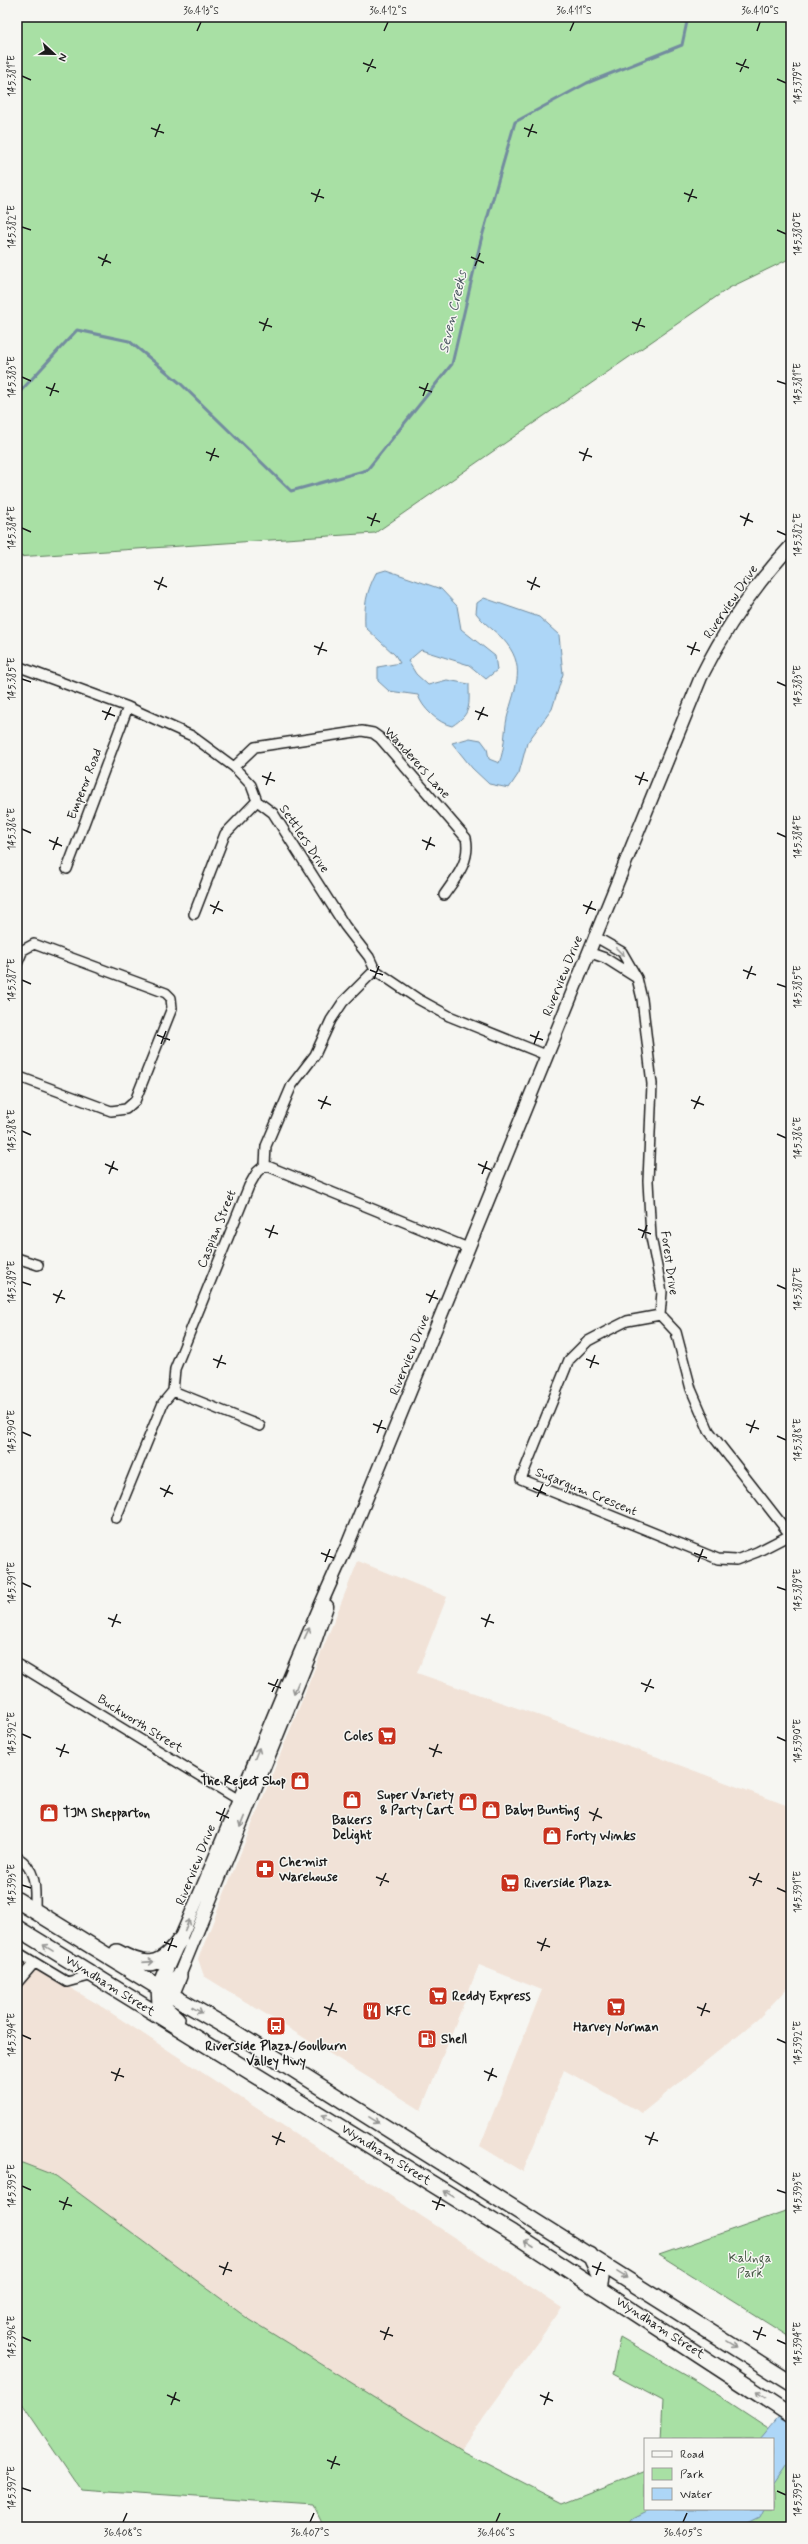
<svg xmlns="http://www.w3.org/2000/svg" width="808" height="2544" font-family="Mynerve,sans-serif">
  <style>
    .built { fill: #f1e2d7 }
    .green { fill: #a8e0a4; stroke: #627e60 }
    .water { fill: #add6f7; stroke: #738c9f }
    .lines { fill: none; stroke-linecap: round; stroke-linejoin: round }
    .stream { stroke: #738c9f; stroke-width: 3 }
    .minor-casing { stroke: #1c1c1c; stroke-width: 12 }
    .tertiary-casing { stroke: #1c1c1c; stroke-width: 15 }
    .trunk-casing { stroke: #1c1c1c; stroke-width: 18 }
    .minor { stroke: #f6f6f2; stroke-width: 9 }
    .tertiary { stroke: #f6f6f2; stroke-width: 12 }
    .trunk { stroke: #f6f6f2; stroke-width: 15 }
    .oneway { stroke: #949492 }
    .ticks { fill: none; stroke: #1c1c1c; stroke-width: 1.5 }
    .labels { text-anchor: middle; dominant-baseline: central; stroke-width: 3; stroke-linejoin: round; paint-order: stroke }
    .street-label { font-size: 13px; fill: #1c1c1c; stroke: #f6f6f2 }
    .poi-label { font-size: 13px; font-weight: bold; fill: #1c1c1c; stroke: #f6f6f2; text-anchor: start }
    .park-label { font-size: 13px; fill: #465745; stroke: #f6f6f2 }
    .water-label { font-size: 14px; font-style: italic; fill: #48545e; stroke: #f6f6f2 }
    .neatline { fill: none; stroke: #1c1c1c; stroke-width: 1.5 }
    .ticks-label { font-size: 10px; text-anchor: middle; fill: #1c1c1c }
  </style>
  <rect width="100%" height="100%" fill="#f6f6f2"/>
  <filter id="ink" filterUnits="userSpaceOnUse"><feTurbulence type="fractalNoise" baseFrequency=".025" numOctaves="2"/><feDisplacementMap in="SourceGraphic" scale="8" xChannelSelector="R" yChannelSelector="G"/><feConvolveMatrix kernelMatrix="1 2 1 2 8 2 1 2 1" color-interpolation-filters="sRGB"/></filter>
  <g filter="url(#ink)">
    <path class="built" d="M358,1561L447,1597L417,1673L655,1756L791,1807V1984L759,2018L642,2113L564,2070L523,2172L480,2146L542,1990L479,1965L421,2110L204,1976L198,1959Z
      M17,1957L96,2003L562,2308L460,2450L247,2318L56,2176L17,2161Z"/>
    <path class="green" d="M17,17H791V258L729,288L375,533L17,557Z
      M17,2161L56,2176L247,2318L460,2450L563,2503L645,2471V2509H773V2439H661L663,2401L612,2374L620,2337L700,2383L791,2443V2527H324L313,2505L80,2489L17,2396Z
      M791,2209V2338L659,2255Z"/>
    <path class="water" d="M386,570L441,589L457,606L461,629L495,656L497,670L486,679L469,665L421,650L408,661L416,674L428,685L447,680L469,684C469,706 472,713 452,726C438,723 422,708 418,695L389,691L378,681V667L400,663L395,655L365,627C364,605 366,593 376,573Z
      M484,598L539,617L559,635L563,674L552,709L527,743L519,773L509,788L489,784L472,768L452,743L470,738L481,740L487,748L489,759L499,763C505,749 504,733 507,718C515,686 528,666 502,638C493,629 483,623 476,613L477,603Z
      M791,2402V2460L773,2486V2439H760Z
      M652,2509H764L760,2517L740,2527H625L632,2519Z"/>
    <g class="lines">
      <path class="stream" d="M17,395L77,330L129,341L180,383L291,491L367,470L452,364L481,240L515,122L587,83L682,45L688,17"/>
      <defs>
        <path id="minor" d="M17,666L128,707L192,736L234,767L251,785L257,801L273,813L345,926L369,957L375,970L418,999L449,1016L546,1055
          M234,767L255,747L362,731L373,733L380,738L466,838C471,860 456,878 444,895
          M67,869L128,707
          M194,914L225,834L257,801
          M594,936L622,952L637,978L642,999L652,1084L648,1181L651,1237L662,1292L660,1315L676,1332L691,1389L709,1431L791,1536
          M588,952L605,958L635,977
          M17,964L23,950L34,944L166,993L171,998L172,1008L135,1101L126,1109L111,1111L17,1076
          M265,1165L468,1248
          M17,1258L38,1265
          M660,1315L627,1321L607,1331L588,1341L569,1360L521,1479L718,1559L736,1560L757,1552L790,1535
          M173,1391L260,1426
          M116,1518L163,1403L173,1391L175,1369L249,1186L257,1172L265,1165L266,1146L292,1085L315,1055L331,1020L343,1002L375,970
          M17,1664L244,1803
          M17,1857C38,1870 35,1889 35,1911
          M17,1952L67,1982L93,1975
          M17,1983L34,1963"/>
        <path id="tertiary" d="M165,1973C229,1832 282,1687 347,1546L701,677C725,629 754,585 791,546
          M179,1976L312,1650L327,1606"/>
        <path id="trunk" d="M17,1900L171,1995L223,2025L791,2383
          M17,1928L512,2233L791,2415
          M117,1952C146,1968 160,1968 180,1940
          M165,1973L159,1988L160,2004L177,2019
          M163,2002L171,1995L179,1976
          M590,2255L601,2278L599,2289"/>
      </defs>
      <use href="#minor" class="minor-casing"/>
      <use href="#tertiary" class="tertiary-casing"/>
      <use href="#trunk" class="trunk-casing"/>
      <use href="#minor" class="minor"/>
      <use href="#tertiary" class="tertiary"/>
      <use href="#trunk" class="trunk"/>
    </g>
    <defs><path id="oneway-shaft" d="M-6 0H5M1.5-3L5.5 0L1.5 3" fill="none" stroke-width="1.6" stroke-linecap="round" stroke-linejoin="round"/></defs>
    <g class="oneway">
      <use href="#oneway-shaft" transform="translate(620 952) rotate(45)"/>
      <use href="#oneway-shaft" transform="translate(307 1633) rotate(-65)"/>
      <use href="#oneway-shaft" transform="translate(296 1688) rotate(112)"/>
      <use href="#oneway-shaft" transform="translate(257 1753) rotate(-68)"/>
      <use href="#oneway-shaft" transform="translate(242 1822) rotate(112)"/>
      <use href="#oneway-shaft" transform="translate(187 1925) rotate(-67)"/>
      <use href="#oneway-shaft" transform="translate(48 1948) rotate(-148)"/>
      <use href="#oneway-shaft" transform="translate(148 1962) rotate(-4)"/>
      <use href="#oneway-shaft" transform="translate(197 2010) rotate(29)"/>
      <use href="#oneway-shaft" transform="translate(327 2118) rotate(-148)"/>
      <use href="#oneway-shaft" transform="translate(374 2120) rotate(32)"/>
      <use href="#oneway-shaft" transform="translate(449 2194) rotate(-148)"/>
      <use href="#oneway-shaft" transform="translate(529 2244) rotate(-147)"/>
      <use href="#oneway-shaft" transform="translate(622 2275) rotate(32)"/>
      <use href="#oneway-shaft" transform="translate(732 2344) rotate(32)"/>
      <use href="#oneway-shaft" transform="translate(761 2395) rotate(-146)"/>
    </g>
  </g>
  <path class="ticks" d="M197,31L201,22M384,31L388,22M570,31L574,22M757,31L760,22M363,63L376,68M736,63L749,68M367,72L373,59M740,72L746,59M22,76L31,80M777,79L786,83M151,128L164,133M524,128L537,133M155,137L160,124M528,137L533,124M311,193L324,198M684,193L697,198M315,202L320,189M688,202L693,189M22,227L31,230M777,230L786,234M98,257L111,263M471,257L484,263M102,266L107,254M475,266L480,253M259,322L272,327M632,322L645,327M263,331L268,318M636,331L641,318M22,377L31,381M777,381L786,384M46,387L59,392M419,387L432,392M50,396L55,383M423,396L428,383M206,452L219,457M579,452L592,457M210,461L215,448M583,461L588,448M740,516L753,522M367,517L380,522M371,526L376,513M744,526L749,513M22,528L31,532M777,531L786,535M154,581L167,587M527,581L540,587M158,590L163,577M531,590L536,577M314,646L327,651M687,646L700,651M318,655L323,642M691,655L696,642M22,679L31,682M777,682L786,686M102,711L115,716M475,711L488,716M105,720L111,707M478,720L484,707M262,776L275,781M635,776L648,781M266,785L271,772M639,785L644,772M22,829L31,833M777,833L786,837M49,840L62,846M422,840L435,846M53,850L58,837M426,850L431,837M210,905L223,911M583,905L596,910M213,914L219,901M586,914L592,901M370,970L383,975M743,970L756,975M374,979L379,966M747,979L752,966M22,980L31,984M777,984L786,987M157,1035L170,1040M530,1035L543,1040M161,1044L166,1031M534,1044L539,1031M318,1100L331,1105M691,1100L704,1105M321,1109L327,1096M694,1109L700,1096M22,1131L31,1135M777,1134L786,1138M105,1164L118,1170M478,1164L491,1170M109,1174L114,1161M482,1174L487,1161M265,1229L278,1234M638,1229L651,1234M269,1238L274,1225M642,1238L647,1225M22,1282L31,1285M777,1285L786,1289M53,1294L65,1299M426,1294L438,1299M56,1303L62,1290M429,1303L435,1290M213,1359L226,1364M586,1359L599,1364M217,1368L222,1355M590,1368L595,1355M373,1424L386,1429M746,1424L759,1429M22,1432L31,1436M377,1433L382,1420M750,1433L755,1420M777,1436L786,1440M160,1488L173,1494M533,1488L546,1494M164,1497L170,1485M537,1497L543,1484M321,1553L334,1558M694,1553L707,1558M325,1562L330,1549M698,1562L703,1549M22,1583L31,1587M777,1587L786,1590M108,1618L121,1623M481,1618L494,1623M112,1627L117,1614M485,1627L490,1614M268,1683L281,1688M641,1683L654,1688M272,1692L278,1679M645,1692L651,1679M22,1734L31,1738M777,1737L786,1741M56,1748L69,1753M429,1748L442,1753M60,1757L65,1744M433,1757L438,1744M216,1812L229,1818M589,1812L602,1818M220,1821L225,1808M593,1821L598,1808M376,1877L389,1882M749,1877L762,1882M22,1885L31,1888M380,1886L386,1873M753,1886L759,1873M777,1888L786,1892M164,1942L177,1947M537,1942L550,1947M168,1951L173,1938M541,1951L546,1938M324,2007L337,2012M697,2007L710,2012M328,2016L333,2003M701,2016L706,2003M22,2035L31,2039M777,2039L786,2043M484,2071L497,2077M111,2072L124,2077M115,2081L120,2068M488,2081L493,2068M272,2136L285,2142M645,2136L658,2141M276,2145L281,2132M649,2145L654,2132M22,2186L31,2190M777,2190L786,2193M59,2201L72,2206M432,2201L445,2206M63,2210L68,2197M436,2210L441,2197M219,2266L232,2271M592,2266L605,2271M223,2275L228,2262M596,2275L601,2262M380,2331L393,2336M753,2331L766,2336M22,2337L31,2341M384,2340L389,2327M757,2340L762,2327M777,2340L786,2344M167,2395L180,2401M540,2395L553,2401M171,2405L176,2392M544,2405L549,2392M327,2460L340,2465M331,2469L336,2456M22,2488L31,2491M777,2491L786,2495M123,2522L127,2513M310,2522L314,2513M496,2522L500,2513M683,2522L687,2513"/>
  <defs>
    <symbol id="supermarket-square" viewBox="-11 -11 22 22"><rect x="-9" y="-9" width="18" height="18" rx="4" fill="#c8321e" stroke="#f6f6f2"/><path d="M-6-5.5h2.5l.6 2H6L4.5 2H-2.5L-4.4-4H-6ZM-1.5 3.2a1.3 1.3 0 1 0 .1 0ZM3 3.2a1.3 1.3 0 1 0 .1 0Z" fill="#fff"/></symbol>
    <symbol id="shop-square" viewBox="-11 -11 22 22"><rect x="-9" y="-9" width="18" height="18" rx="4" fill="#c8321e" stroke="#f6f6f2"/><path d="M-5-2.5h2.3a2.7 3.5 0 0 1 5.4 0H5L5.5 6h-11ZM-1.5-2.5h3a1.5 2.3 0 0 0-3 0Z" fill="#fff"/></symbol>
    <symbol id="pharmacy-square" viewBox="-11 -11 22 22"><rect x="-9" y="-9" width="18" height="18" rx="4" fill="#c8321e" stroke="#f6f6f2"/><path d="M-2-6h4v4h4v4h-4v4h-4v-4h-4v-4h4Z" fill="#fff"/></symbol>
    <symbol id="restaurant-square" viewBox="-11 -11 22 22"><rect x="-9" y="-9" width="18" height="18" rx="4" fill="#c8321e" stroke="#f6f6f2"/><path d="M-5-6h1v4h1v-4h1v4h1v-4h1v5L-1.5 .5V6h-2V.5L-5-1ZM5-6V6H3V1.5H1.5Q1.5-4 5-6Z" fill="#fff"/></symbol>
    <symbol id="bus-square" viewBox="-11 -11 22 22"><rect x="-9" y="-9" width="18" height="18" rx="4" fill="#c8321e" stroke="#f6f6f2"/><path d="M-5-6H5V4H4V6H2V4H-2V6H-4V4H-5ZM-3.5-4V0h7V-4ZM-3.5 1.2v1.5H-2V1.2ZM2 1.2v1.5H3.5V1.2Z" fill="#fff"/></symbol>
    <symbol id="fuel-square" viewBox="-11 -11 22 22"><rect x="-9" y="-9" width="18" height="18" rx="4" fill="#c8321e" stroke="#f6f6f2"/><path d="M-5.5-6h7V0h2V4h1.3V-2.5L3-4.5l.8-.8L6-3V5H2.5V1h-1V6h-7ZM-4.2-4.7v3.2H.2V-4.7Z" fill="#fff"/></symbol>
  </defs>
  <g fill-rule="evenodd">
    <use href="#supermarket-square" x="376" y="1725" width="22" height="22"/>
    <use href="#shop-square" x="289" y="1770" width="22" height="22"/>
    <use href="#shop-square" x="341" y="1789" width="22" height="22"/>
    <use href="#shop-square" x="457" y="1791" width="22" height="22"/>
    <use href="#shop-square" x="480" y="1799" width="22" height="22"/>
    <use href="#shop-square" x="38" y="1802" width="22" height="22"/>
    <use href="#shop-square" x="541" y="1825" width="22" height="22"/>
    <use href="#pharmacy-square" x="254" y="1858" width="22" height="22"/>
    <use href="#supermarket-square" x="499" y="1872" width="22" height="22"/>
    <use href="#supermarket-square" x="427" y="1985" width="22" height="22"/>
    <use href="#supermarket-square" x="605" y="1996" width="22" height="22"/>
    <use href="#restaurant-square" x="361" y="2000" width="22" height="22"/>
    <use href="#bus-square" x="265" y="2015" width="22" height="22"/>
    <use href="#fuel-square" x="416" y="2028" width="22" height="22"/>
  </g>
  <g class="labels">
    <g class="street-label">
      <text transform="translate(731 602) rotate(-56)">Riverview Drive</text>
      <text transform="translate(417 763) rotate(48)">Wanderers Lane</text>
      <text transform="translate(85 784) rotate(-69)">Emperor Road</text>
      <text transform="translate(304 839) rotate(56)">Settlers Drive</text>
      <text transform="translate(563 976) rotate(-68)">Riverview Drive</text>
      <text transform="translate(217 1229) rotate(-68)">Caspian Street</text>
      <text transform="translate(669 1263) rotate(82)">Forest Drive</text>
      <text transform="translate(410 1355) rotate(-68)">Riverview Drive</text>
      <text transform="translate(586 1492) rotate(22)">Sugargum Crescent</text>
      <text transform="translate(140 1724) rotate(32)">Buckworth Street</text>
      <text transform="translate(196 1865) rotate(-68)">Riverview Drive</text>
      <text transform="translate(110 1986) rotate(32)">Wyndham Street</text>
      <text transform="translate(386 2155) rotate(32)">Wyndham Street</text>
      <text transform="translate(660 2328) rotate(33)">Wyndham Street</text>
    </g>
    <g class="poi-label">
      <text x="373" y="1736" text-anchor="end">Coles</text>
      <text x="286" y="1781" text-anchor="end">The Reject Shop</text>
      <text x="454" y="1795" text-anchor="end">Super Variety<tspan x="454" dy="15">&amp; Party Cart</tspan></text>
      <text x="505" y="1810">Baby Bunting</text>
      <text x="63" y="1813">TJM Shepparton</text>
      <text x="352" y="1820" text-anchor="middle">Bakers<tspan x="352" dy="15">Delight</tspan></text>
      <text x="566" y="1836">Forty Winks</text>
      <text x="279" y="1862">Chemist<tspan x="279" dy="15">Warehouse</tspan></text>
      <text x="524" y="1883">Riverside Plaza</text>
      <text x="452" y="1996">Reddy Express</text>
      <text x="386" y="2011">KFC</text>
      <text x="616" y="2027" text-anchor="middle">Harvey Norman</text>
      <text x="441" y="2039">Shell</text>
      <text x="276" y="2046" text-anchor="middle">Riverside Plaza/Goulburn<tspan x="276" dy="15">Valley Hwy</tspan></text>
    </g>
    <g class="park-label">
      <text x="750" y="2258">Kalinga<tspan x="750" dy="15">Park</tspan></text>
    </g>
    <g class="water-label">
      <text transform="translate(453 312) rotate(-77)">Seven Creeks</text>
    </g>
  </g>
  <rect width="808" height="2544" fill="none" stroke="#f6f6f2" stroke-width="44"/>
  <rect x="644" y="2438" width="130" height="72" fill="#f6f6f2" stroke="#9f9f9c"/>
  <rect x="652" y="2451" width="20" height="6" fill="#f6f6f2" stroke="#9f9f9c"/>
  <text x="680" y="2458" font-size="12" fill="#1c1c1c">Road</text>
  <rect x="652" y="2468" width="20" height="12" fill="#a8e0a4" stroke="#9f9f9c"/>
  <text x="680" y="2478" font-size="12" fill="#1c1c1c">Park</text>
  <rect x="652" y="2488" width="20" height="12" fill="#add6f7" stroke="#9f9f9c"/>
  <text x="680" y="2498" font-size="12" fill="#1c1c1c">Water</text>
  <g transform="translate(54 54) rotate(112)" stroke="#f6f6f2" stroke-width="3" paint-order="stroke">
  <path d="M0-3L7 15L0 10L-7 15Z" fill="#1c1c1c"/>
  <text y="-6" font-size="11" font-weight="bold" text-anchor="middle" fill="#1c1c1c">N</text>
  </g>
  <rect x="22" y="22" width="764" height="2500" class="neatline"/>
  <g class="ticks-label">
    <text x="201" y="14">36.413°S</text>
    <text x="388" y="14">36.412°S</text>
    <text x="574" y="14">36.411°S</text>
    <text x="760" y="14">36.410°S</text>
    <text transform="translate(11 76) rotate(-90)" y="4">145.381°E</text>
    <text transform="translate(797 83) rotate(-90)" y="4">145.379°E</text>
    <text transform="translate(11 227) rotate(-90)" y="4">145.382°E</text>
    <text transform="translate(797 234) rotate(-90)" y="4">145.380°E</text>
    <text transform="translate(11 377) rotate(-90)" y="4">145.383°E</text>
    <text transform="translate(797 384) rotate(-90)" y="4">145.381°E</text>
    <text transform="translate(11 528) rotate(-90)" y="4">145.384°E</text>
    <text transform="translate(797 535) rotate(-90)" y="4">145.382°E</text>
    <text transform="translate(11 679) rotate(-90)" y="4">145.385°E</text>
    <text transform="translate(797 686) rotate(-90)" y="4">145.383°E</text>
    <text transform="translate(11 829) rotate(-90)" y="4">145.386°E</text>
    <text transform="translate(797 837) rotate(-90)" y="4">145.384°E</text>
    <text transform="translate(11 980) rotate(-90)" y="4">145.387°E</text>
    <text transform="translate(797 987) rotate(-90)" y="4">145.385°E</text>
    <text transform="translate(11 1131) rotate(-90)" y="4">145.388°E</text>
    <text transform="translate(797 1138) rotate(-90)" y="4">145.386°E</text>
    <text transform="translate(11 1282) rotate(-90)" y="4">145.389°E</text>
    <text transform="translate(797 1289) rotate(-90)" y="4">145.387°E</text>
    <text transform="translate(11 1432) rotate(-90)" y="4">145.390°E</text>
    <text transform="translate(797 1440) rotate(-90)" y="4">145.388°E</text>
    <text transform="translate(11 1583) rotate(-90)" y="4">145.391°E</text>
    <text transform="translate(797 1590) rotate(-90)" y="4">145.389°E</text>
    <text transform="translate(11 1734) rotate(-90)" y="4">145.392°E</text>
    <text transform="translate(797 1741) rotate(-90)" y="4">145.390°E</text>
    <text transform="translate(11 1885) rotate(-90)" y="4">145.393°E</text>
    <text transform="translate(797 1892) rotate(-90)" y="4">145.391°E</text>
    <text transform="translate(11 2035) rotate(-90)" y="4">145.394°E</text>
    <text transform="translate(797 2043) rotate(-90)" y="4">145.392°E</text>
    <text transform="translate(11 2186) rotate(-90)" y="4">145.395°E</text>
    <text transform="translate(797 2193) rotate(-90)" y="4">145.393°E</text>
    <text transform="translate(11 2337) rotate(-90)" y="4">145.396°E</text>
    <text transform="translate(797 2344) rotate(-90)" y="4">145.394°E</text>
    <text transform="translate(11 2488) rotate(-90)" y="4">145.397°E</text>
    <text transform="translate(797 2495) rotate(-90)" y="4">145.395°E</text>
    <text x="123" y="2536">36.408°S</text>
    <text x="310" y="2536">36.407°S</text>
    <text x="496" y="2536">36.406°S</text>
    <text x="683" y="2536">36.405°S</text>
  </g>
</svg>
